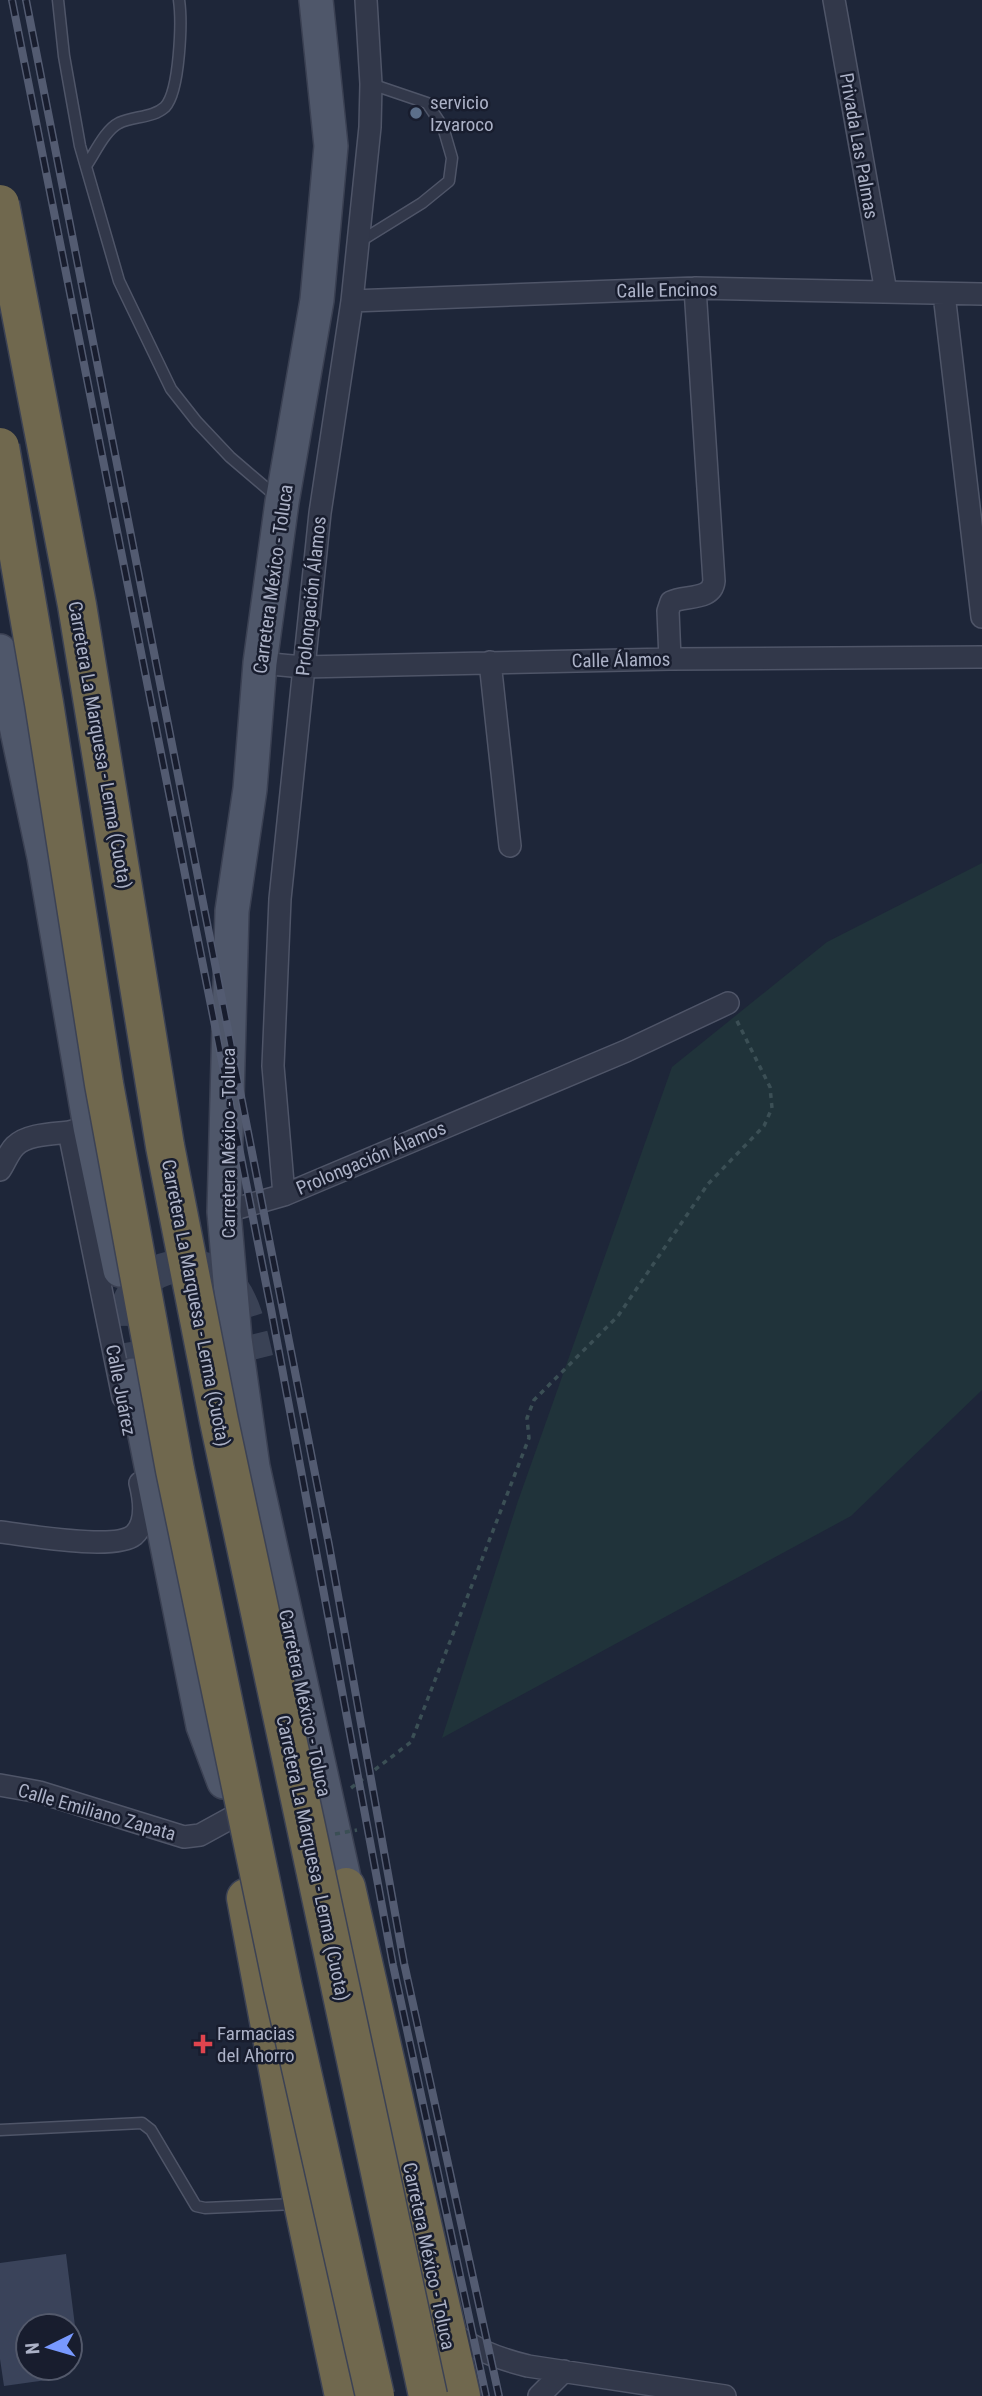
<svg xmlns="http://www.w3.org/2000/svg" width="982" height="2396" font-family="'Roboto Condensed',sans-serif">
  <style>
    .green { fill: #20333a }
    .building { fill: #3a435a }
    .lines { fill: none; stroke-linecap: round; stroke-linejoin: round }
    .primary-tunnel { stroke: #3a4255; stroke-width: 33; stroke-dasharray: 33 17; stroke-linecap: butt }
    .service-casing { stroke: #4f5568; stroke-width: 13 }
    .minor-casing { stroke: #4f5568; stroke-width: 24 }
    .primary-casing { stroke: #3b4153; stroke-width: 36 }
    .motorway-casing { stroke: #3c4254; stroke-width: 41 }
    .path { stroke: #3b4f55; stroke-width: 3.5; stroke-dasharray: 5 5; stroke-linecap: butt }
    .service { stroke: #32384a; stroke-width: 10 }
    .minor { stroke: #32384a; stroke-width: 21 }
    .primary { stroke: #4f576a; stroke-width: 33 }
    .motorway { stroke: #70684e; stroke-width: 38 }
    .rail-casing { stroke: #535b71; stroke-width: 8 }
    .rail { stroke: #181d2e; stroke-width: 5; stroke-dasharray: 16; stroke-linecap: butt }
    .motorway-bridge-casing { stroke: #3c4254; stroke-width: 41; stroke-linecap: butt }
    .path-bridge { stroke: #3b4f55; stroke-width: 3.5; stroke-dasharray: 5 5; stroke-linecap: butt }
    .motorway-bridge { stroke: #70684e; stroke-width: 38 }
    .service-dot { fill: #5c6f8a; stroke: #181d2e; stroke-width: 2.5 }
    .health-dot { fill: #e0444e; stroke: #181d2e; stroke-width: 2.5 }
    .labels { text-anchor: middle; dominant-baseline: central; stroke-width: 5; stroke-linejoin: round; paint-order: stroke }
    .poi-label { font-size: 19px; fill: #acb2c7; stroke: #181d2e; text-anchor: start }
    .street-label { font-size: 19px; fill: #acb2c7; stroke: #181d2e }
  </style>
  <rect width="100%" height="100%" fill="#1e2639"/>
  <path class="green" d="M982,863V1390L851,1516L442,1738L518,1501L672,1067L827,942Z"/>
  <path class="building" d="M66,2254L75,2326H28V2368H60L61,2378L4,2386L0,2359V2263Z"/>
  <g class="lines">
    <path class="primary-tunnel" d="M133,1375C129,1356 121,1331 126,1311C136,1268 192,1251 225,1280C245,1297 251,1335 257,1359"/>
    <defs>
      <path id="service" d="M58,0L64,56L80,146L119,281L171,389L197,422L230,457L278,498
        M86,166C95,153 105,130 119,123C134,116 153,118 165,107C180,91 182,21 179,0
        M359,242L422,203L449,181L452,158L443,127L427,103L371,84
        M0,2130L142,2123L151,2130L196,2206L205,2208L296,2204"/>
      <path id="minor" d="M834,0L886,292
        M944,294L982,617
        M352,301L695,288L982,294
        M670,659L668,611L671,602C685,595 712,601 714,581L695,288
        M490,662L510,846
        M260,663L303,667L670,659L982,657
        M90,1127L69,1132L123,1397
        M0,1170C5,1163 8,1153 15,1146C27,1134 53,1134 69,1132
        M284,1195L273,1066L280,899L320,513L352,301L370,127L371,84L366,0
        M224,1212L284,1195L626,1051L728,1003
        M0,1532C26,1535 115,1551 134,1535C148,1522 144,1499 140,1483
        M0,1785L39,1792L184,1837L200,1835L231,1818
        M447,2330C475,2349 495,2358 528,2366L725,2396
        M539,2396L564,2371"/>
      <path id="primary" d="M316,0L331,146L317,300L282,502L260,663L250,789L232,911L224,1212L235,1339L253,1467L346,1887
        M0,651L44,857L90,1127L120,1270
        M133,1375L203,1726L224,1782"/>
      <path id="motorway" d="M346,1887L461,2396
        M246,1898L303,2203L344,2396"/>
    </defs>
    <use href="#service" class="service-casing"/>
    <use href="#minor" class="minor-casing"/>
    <use href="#primary" class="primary-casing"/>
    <use href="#motorway" class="motorway-casing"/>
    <path class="path" d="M351,1788L411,1742L529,1438L527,1418L534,1400L618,1316L708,1184L764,1126L772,1108L770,1087L736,1019"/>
    <use href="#service" class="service"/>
    <use href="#minor" class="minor"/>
    <use href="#primary" class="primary"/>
    <use href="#motorway" class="motorway"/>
    <defs>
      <path id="rail" d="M12,0L271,1309L393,1965L486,2396
        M26,0L329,1545L404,1963L499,2396"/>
    </defs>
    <use href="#rail" class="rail-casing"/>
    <use href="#rail" class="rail"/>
    <defs>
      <path id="motorway-bridge" d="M0,204L77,605L165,1146L219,1421L428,2396
        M0,447L44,703L104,1084L175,1470L283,1988L375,2396"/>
    </defs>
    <use href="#motorway-bridge" class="motorway-bridge-casing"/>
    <path class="path-bridge" d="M335,1834L357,1830"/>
    <use href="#motorway-bridge" class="motorway-bridge"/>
  </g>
  <circle class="service-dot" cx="416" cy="113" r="7"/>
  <path class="health-dot" d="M199.5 2033.5h7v7h7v7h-7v7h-7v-7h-7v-7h7z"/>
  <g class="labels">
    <g class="poi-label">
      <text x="430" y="102">servicio<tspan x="430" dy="22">Izvaroco</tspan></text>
      <text x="217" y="2033">Farmacias<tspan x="217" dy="22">del Ahorro</tspan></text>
    </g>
    <g class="street-label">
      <text transform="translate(859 146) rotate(80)">Privada Las Palmas</text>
      <text transform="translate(667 290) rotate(-1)">Calle Encinos</text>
      <text transform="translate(273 579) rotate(-82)">Carretera México - Toluca</text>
      <text transform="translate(311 596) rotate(-84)">Prolongación Álamos</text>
      <text transform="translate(621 660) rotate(-1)">Calle Álamos</text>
      <text transform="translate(100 745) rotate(80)">Carretera La Marquesa - Lerma (Cuota)</text>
      <text transform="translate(228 1143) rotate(-90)">Carretera México - Toluca</text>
      <text transform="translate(371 1158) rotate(-23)">Prolongación Álamos</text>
      <text transform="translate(196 1303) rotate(79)">Carretera La Marquesa - Lerma (Cuota)</text>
      <text transform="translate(121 1390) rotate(79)">Calle Juárez</text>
      <text transform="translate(305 1703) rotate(78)">Carretera México - Toluca</text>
      <text transform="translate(97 1812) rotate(16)">Calle Emiliano Zapata</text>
      <text transform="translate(313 1858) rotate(78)">Carretera La Marquesa - Lerma (Cuota)</text>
      <text transform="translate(429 2256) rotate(78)">Carretera México - Toluca</text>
    </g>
  </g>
  <g transform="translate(49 2347) rotate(265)"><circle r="33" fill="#181d2e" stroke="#53596b" stroke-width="2"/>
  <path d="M0-5L12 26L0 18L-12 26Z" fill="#7899ff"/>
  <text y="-10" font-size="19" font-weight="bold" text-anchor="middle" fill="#acb2c7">N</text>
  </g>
</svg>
